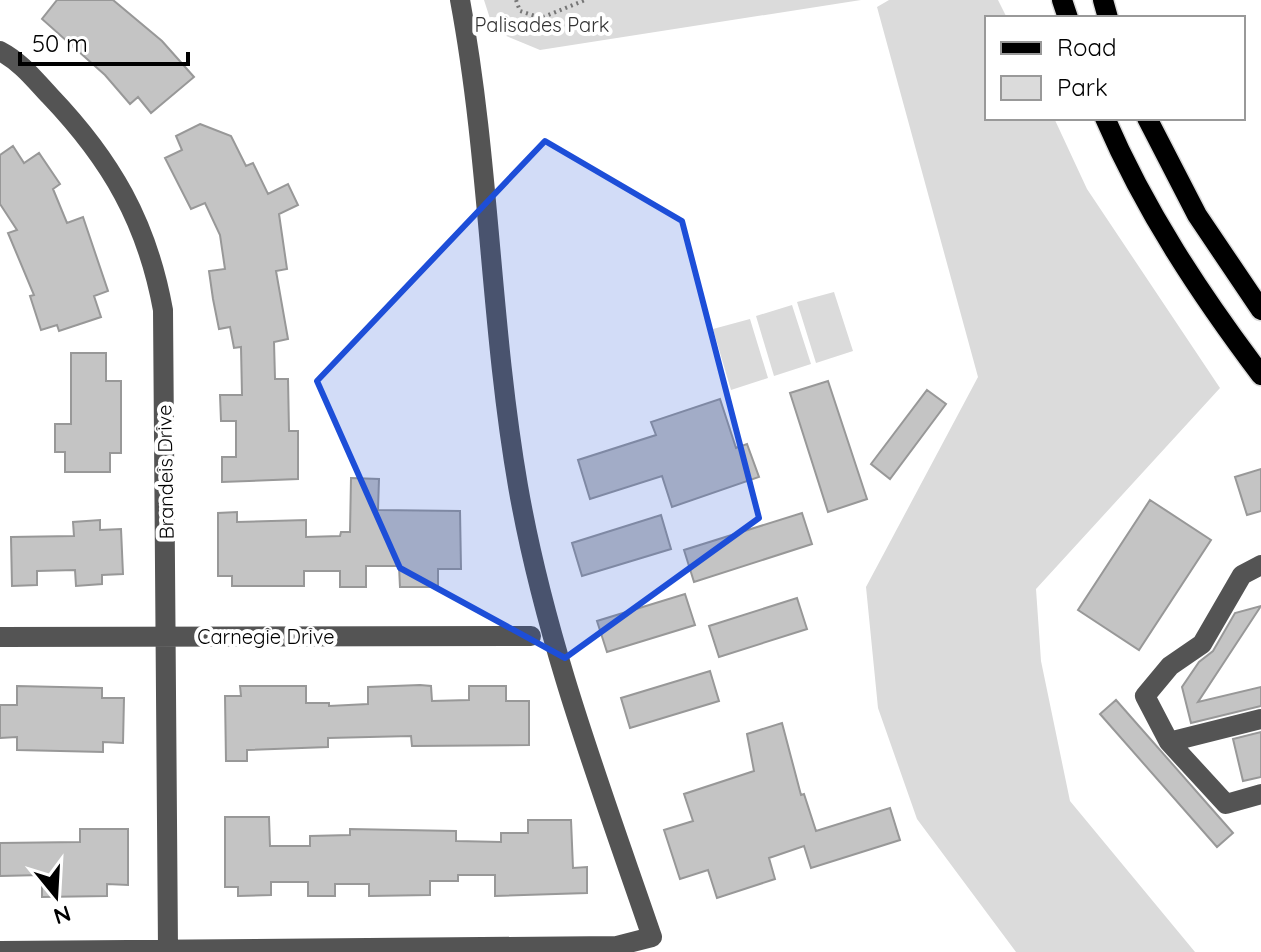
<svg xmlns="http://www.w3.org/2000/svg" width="1261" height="952" font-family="Quicksand,sans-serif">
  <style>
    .green { fill: #dbdbdb }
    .building { fill: #c4c4c4; stroke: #989898; stroke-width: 2 }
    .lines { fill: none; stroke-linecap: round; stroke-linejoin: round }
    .major-casing { stroke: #dbdbdb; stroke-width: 23 }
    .path { stroke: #767676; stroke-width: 4; stroke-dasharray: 2 4; stroke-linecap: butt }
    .minor { stroke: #545454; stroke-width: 20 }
    .major { stroke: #000; stroke-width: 20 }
    .marked { fill: #1d4ed8; fill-opacity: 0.2; stroke: #1d4ed8; stroke-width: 6; stroke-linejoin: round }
    .labels { text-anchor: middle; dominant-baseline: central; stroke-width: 8; stroke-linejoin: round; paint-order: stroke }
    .park-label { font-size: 20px; fill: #323232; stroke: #fff }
    .street-label { font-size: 20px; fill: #000; stroke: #fff }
  </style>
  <rect width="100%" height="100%" fill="#fff"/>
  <path class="green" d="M484,0H861L540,50L494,31Z
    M889,0H998L1007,18H987V118H1054L1087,189L1220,388L1036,589L1041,661L1070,801L1195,952H1016L917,819L878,708L866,587L978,377L877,7Z
    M834,292L853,351L816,363L797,302Z
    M792,305L811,364L774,376L756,316Z
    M750,319L768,378L731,390L713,329Z"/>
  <path class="building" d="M57,0H113L162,41L194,77L151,113L138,97L130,104L105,75L42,19Z
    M200,124L231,136L246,166L253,163L268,194L288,184L298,205L279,214L287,269L276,271L288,339L274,342L275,379H288L289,431H298V479L222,482V457H236V421H221L220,395H242L241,347L234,348L230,327L219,329L213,299L209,271L225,269L220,235L205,203L191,209L165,158L182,150L176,136Z
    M13,146L24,163L39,153L60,184L53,189L67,223L83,217L108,291L94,296L101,317L59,331L57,325L41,330L30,296L34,295L8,233L17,230L0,204V155Z
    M71,353H106V381H121V453H110V472H65V452H55V424H71Z
    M828,381L867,499L828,512L790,393Z
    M927,390L946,404L890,479L871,464Z
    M720,399L736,448L747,444L759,477L672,507L662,476L590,499L578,460L656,435L651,422Z
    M1261,469V511L1247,515L1235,477Z
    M351,478L379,479L378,510L460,511L461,569H438V587H400L399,566H366V587H340V571H304V586H232V576H218V513L237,512V522L306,520V537L340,536L341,532H350Z
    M1150,500L1211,540L1139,650L1078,610Z
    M802,513L812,544L694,582L684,550Z
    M661,515L671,549L582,576L572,543Z
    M100,520V530L121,529L123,574L102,575V584L76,586L75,570L37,571V585L12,586L11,537L74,536L73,522Z
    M685,594L695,625L607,652L597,621Z
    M797,598L807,629L719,657L709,626Z
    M1261,606L1198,702L1261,687V706L1191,723L1182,687L1199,662L1213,651L1235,613Z
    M710,671L719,701L630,728L621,698Z
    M420,685L431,686L432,701L469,700V686H506V701H529V745L412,746L411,736L328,738V747L247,750V761H226L225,696H241L240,686H306V703H329V706L368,704V687Z
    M17,686L102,688V698H124L123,743L103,742V752L17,750V737L0,738V705H17Z
    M1116,700L1233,833L1217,847L1100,714Z
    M782,723L801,795L804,794L816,831L890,808L900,840L811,868L804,846L769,858L775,879L717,898L708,870L680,879L664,830L693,821L684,794L754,771L747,734Z
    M1261,732V777L1243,781L1233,739Z
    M225,817H269L270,846H310V836L350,835V829L456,831V841L501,842V833H528V820H571L573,868L587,867V893L495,896V875H458V881H430V895L369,896V884H335V896H308V882H271V895L238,896V887H225Z
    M80,829H128V885L107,884V896L42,897V875L0,876V843L80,842Z"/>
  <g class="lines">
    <defs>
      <path id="major" d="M1062,0L1068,18
        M1103,0L1108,18
        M1105,118C1145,211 1200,294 1261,375
        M1147,118L1197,215L1261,310"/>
    </defs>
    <use href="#major" class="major-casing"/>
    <path class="path" d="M516,0L520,11L541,18L585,0"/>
    <path class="minor" d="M0,51C21,62 34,79 50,96C111,160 147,222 163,310L168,949
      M1261,565L1242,575L1202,644L1170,666L1145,696L1169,742L1261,719
      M0,637L531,636
      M1169,742L1226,804L1261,794
      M0,951L617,946L652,937C601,788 545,641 518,486C490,325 490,160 460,0"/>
    <use href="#major" class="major"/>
  </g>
  <path class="marked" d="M545,141L682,221L759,518L565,658L400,568L317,381Z"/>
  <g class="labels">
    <g class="park-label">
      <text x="542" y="24">Palisades Park</text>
    </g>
    <g class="street-label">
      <text transform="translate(165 472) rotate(-91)">Brandeis Drive</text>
      <text x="266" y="636">Carnegie Drive</text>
    </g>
  </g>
  <rect x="985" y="16" width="260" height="104" fill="#ffffff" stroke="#999999" stroke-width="2"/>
  <rect x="1001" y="42" width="40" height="12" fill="#000000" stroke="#999999" stroke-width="2"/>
  <text x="1057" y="56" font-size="24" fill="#000000">Road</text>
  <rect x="1001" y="76" width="40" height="24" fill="#dbdbdb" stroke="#999999" stroke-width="2"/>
  <text x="1057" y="96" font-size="24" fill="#000000">Park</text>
  <g transform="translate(56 896) rotate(162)" stroke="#ffffff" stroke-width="6" paint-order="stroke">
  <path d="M0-6L14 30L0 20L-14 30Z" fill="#000000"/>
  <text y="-12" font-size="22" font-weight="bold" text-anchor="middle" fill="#000000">N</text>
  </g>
  <path d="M20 52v12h168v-12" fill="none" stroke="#000000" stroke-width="4"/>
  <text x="32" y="52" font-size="24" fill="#000000" stroke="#ffffff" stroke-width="6" paint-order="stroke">50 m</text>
</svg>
